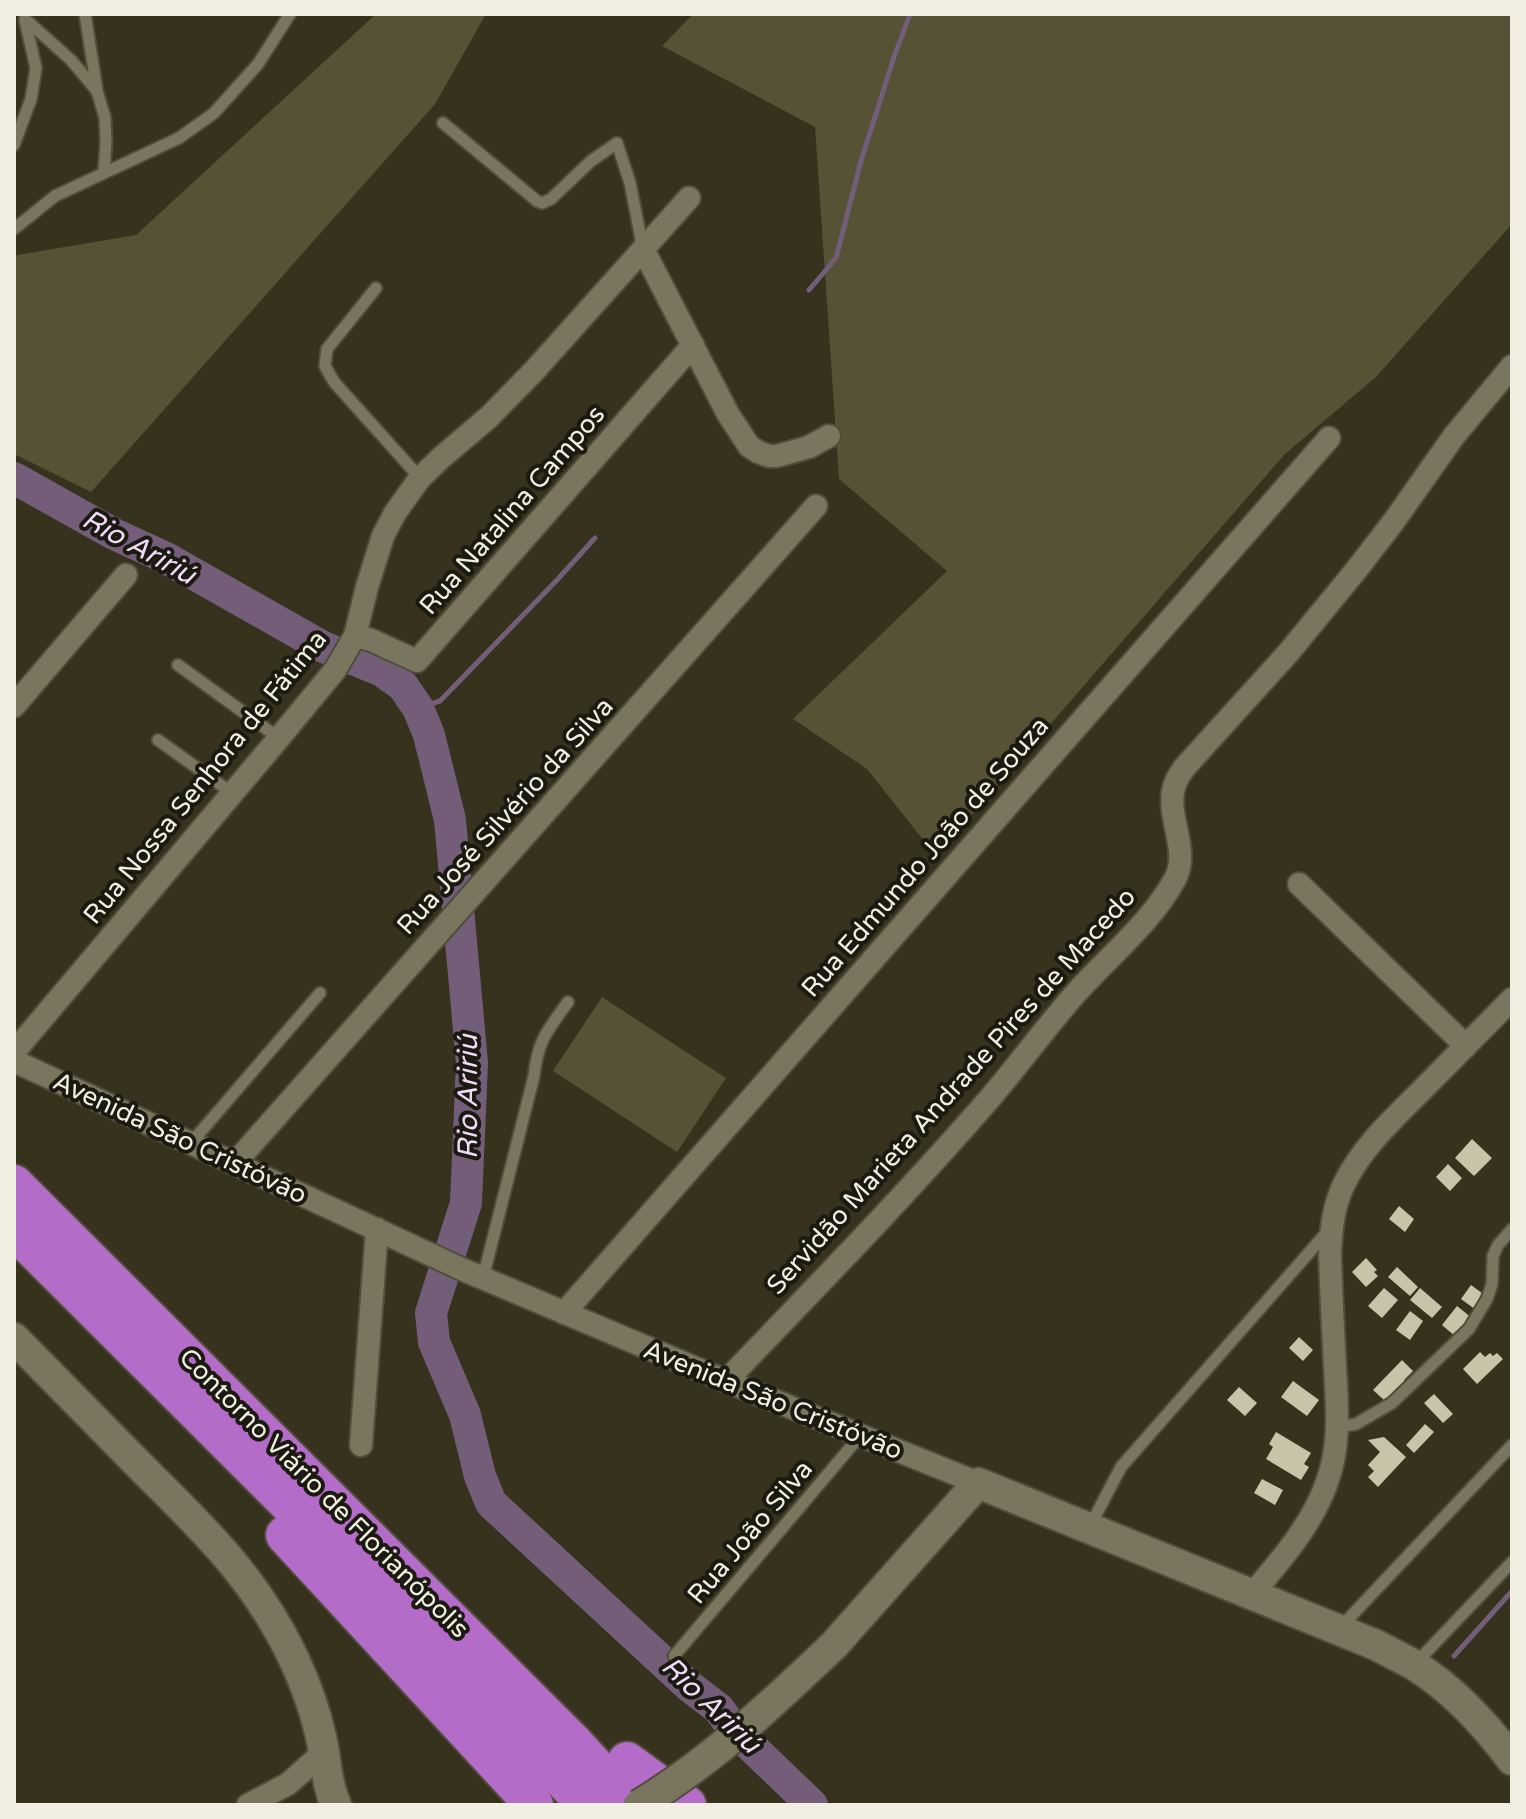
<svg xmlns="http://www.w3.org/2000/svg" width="1526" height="1819" font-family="'Varela Round',sans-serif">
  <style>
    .green { fill: #575135 }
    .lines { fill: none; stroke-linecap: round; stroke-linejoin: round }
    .stream { stroke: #735d79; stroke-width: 5 }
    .river { stroke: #735d79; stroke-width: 32 }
    .building { fill: #c8c4aa }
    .lane-casing { stroke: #514d3b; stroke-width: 15 }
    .street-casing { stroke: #514d3b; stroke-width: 26 }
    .secondary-casing { stroke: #514d3b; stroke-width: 34 }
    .highway-casing { stroke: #514d3b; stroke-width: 42 }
    .lane { stroke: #79755e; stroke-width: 11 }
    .street { stroke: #79755e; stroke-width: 22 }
    .secondary { stroke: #79755e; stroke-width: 30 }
    .highway { stroke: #b36dc9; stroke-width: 38 }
    .secondary-bridge-casing { stroke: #514d3b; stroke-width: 34; stroke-linecap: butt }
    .secondary-bridge { stroke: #79755e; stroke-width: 30 }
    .labels { text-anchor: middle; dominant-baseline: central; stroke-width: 8; stroke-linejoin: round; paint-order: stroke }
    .street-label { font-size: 26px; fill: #f1efe2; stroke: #1b1a10 }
    .water-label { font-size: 28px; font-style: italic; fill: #f1d9f8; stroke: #1b1a10 }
  </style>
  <rect width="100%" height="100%" fill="#36321d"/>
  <path class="green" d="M376,14H486L435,104L91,492L14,454V263L17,255L136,235Z
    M693,14H1512V224L1376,377L1285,454L936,856L867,769L793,719L947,571L839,479L815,127L662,46Z
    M602,997L726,1078L677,1152L553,1071Z"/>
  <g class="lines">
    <path class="stream" d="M809,290L836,258L861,161L894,57L910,14
      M418,708L440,701L557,580L595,538
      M1454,1656L1512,1591"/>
    <path class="river" d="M14,478L114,534L166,558L321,646L382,671L403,686L418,708L429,735L450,820L472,1063L466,1203L431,1313L434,1342L465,1415L480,1476L491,1503L689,1686L719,1709L733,1729L812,1805"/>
  </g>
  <path class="building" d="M1472,1139L1492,1158L1474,1176L1455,1158Z
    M1448,1164L1462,1178L1450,1191L1436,1177Z
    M1399,1206L1414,1219L1405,1232L1389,1219Z
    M1366,1258L1377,1270L1374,1272L1378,1276L1366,1287L1352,1272Z
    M1397,1267L1418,1287L1410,1296L1388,1277Z
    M1471,1285L1486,1296L1476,1310L1461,1299Z
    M1384,1288L1398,1300L1382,1318L1368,1306Z
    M1420,1288L1442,1307L1432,1318L1410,1300Z
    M1457,1306L1472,1318L1456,1337L1442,1325Z
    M1410,1311L1423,1321L1410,1340L1396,1330Z
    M1299,1337L1313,1350L1303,1361L1289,1348Z
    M1480,1352L1485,1357L1490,1353L1493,1356L1497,1353L1503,1359L1477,1384L1463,1369Z
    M1402,1360L1413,1371L1404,1380L1406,1383L1391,1398L1389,1396L1384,1400L1373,1390Z
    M1293,1381L1319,1400L1307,1416L1281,1397Z
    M1239,1387L1257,1403L1245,1416L1227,1400Z
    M1434,1394L1453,1414L1443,1423L1424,1403Z
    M1425,1424L1434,1432L1414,1453L1406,1445Z
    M1276,1432L1311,1453L1304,1464L1309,1467L1301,1480L1266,1459L1273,1447L1269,1444Z
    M1384,1437L1406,1457L1378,1487L1368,1477L1374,1471L1368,1465L1380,1452L1368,1440Z
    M1262,1479L1283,1490L1275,1505L1254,1493Z"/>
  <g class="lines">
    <defs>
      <path id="lane" d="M85,14L97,90
        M25,19L71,60L97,91L105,118L106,141L104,172
        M443,123L537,201L542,203L551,199L591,161L617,143L630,183L643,249
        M14,145L31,99L36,68L25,20
        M14,229L55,196L179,138L214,113L258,64L290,14
        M376,288L327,349L325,366L334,382L420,478
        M178,665L279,738
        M158,740L232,793
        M191,1143L320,993
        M483,1278L534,1076C538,1040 547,1031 568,1002
        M1338,1427L1356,1424L1392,1403L1469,1329L1487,1299L1492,1284L1493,1256L1498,1245L1512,1229
        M1089,1528L1121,1467L1328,1231
        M1339,1629L1512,1445
        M674,1656L860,1436
        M1416,1663L1512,1562"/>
      <path id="street" d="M643,249L728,414L749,446L758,452L769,456H777L809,447L829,436
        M355,636L371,640L417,661L693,345
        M14,706L126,575
        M1299,884L1466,1046
        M14,1052L279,738L335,670L355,636L367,587L383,536L395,513L420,478L442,457L489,417L534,371L689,198
        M14,1061L466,1271L726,1381L978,1483
        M235,1163L816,506
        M564,1313L1329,438
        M726,1381C816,1287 906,1195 991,1097C1020,1063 1046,1027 1076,993C1109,956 1151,923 1175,879C1191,849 1164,815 1175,784C1177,778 1181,773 1184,768L1289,652L1357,569L1394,521L1454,436L1512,366
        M361,1445L377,1229
        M1252,1594C1281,1560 1312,1525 1327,1482C1341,1444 1337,1406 1335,1366C1333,1329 1331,1292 1330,1255C1331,1230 1333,1207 1344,1184C1362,1147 1393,1119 1422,1090C1452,1060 1482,1029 1512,999
        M248,1805L288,1784L324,1752"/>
      <path id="secondary" d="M14,1338C58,1383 103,1428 147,1473C205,1530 255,1579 291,1653C306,1684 318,1718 324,1752C327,1771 328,1787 336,1805
        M834,1645L978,1483L1376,1645C1389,1652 1402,1658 1414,1665C1453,1689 1485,1724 1512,1760"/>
      <path id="highway" d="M14,1184L575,1744L631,1805
        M14,1230L498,1713L587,1805
        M285,1535L534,1805
        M627,1761L687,1805"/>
    </defs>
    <use href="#lane" class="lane-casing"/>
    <use href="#street" class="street-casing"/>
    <use href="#secondary" class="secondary-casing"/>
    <use href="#highway" class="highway-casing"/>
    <use href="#lane" class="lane"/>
    <use href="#street" class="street"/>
    <use href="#secondary" class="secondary"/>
    <use href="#highway" class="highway"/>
    <defs>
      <path id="secondary-bridge" d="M639,1805C712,1761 773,1703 834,1645"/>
    </defs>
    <use href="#secondary-bridge" class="secondary-bridge-casing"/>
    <use href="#secondary-bridge" class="secondary-bridge"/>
  </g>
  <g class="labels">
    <g class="street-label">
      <text transform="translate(512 510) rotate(-49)">Rua Natalina Campos</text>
      <text transform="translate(205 777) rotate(-51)">Rua Nossa Senhora de Fátima</text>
      <text transform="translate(505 816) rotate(-48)">Rua José Silvério da Silva</text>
      <text transform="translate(925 857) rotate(-49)">Rua Edmundo João de Souza</text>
      <text transform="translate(951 1091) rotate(-48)">Servidão Marieta Andrade Pires de Macedo</text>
      <text transform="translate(180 1138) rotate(25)">Avenida São Cristóvão</text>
      <text transform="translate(773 1400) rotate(22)">Avenida São Cristóvão</text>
      <text transform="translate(324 1493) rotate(45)">Contorno Viário de Florianópolis</text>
      <text transform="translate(750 1532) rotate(-50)">Rua João Silva</text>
    </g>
    <g class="water-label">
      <text transform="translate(139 547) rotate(29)">Rio Aririú</text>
      <text transform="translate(468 1097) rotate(-90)">Rio Aririú</text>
      <text transform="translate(711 1705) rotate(44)">Rio Aririú</text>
    </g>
  </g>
  <rect width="1526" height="1819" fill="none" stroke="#f1efe2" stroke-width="32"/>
</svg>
